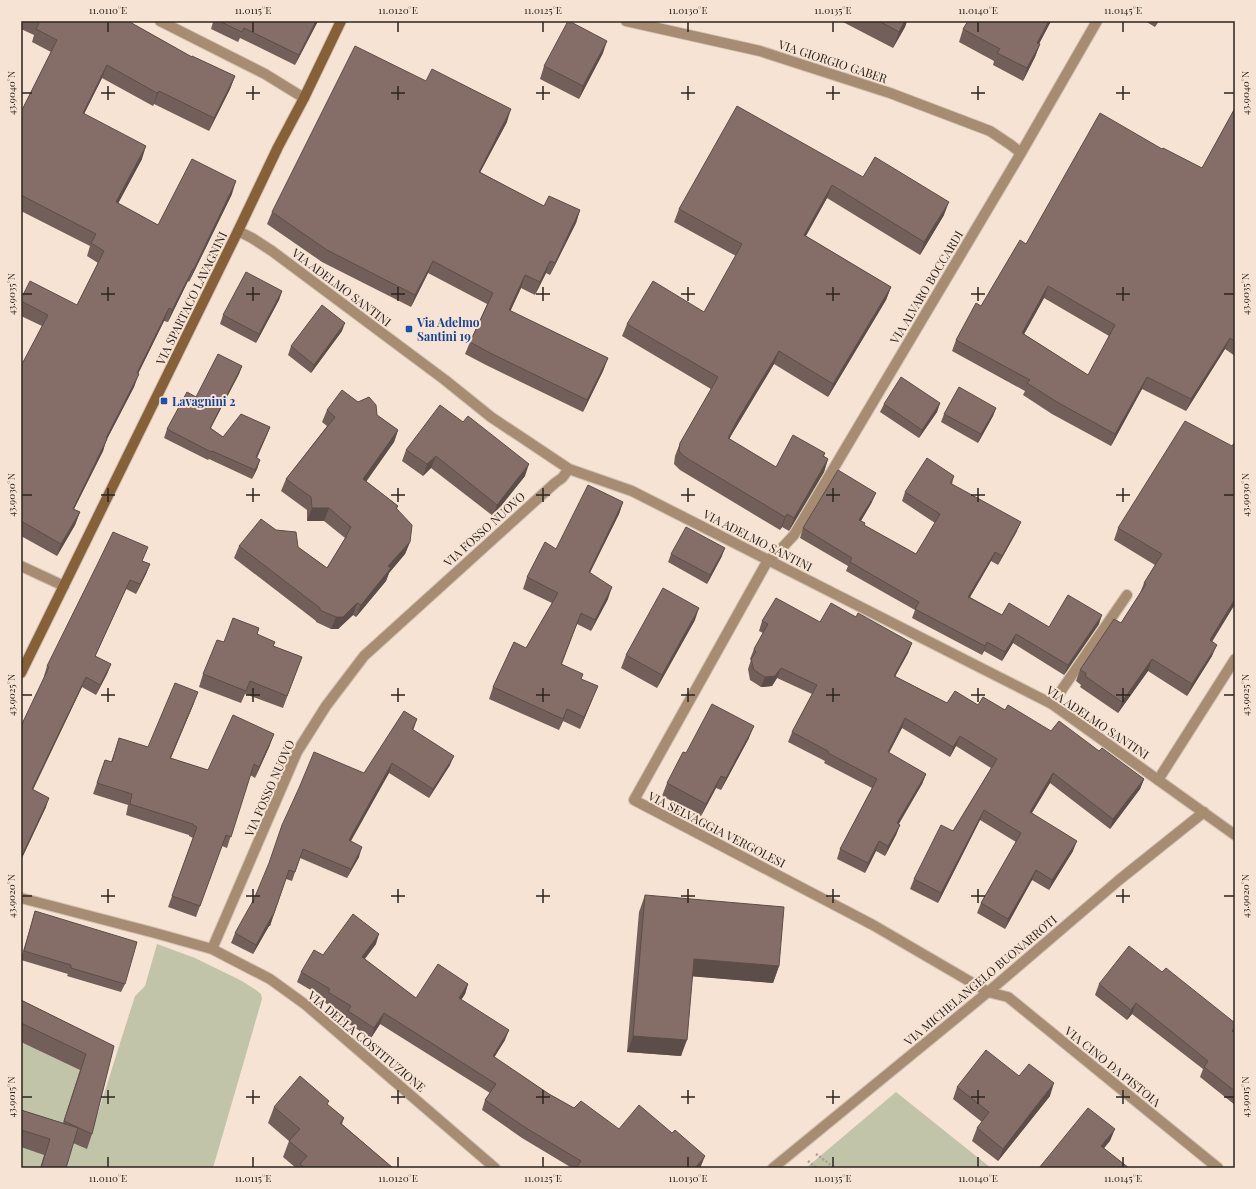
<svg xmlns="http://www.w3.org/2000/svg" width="1256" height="1189" font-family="'Playfair Display',serif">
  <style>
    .green { fill: #c2c4a9 }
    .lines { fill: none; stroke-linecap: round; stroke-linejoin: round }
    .lane-casing { stroke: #d2c1b2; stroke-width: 12 }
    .street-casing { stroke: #d2c1b2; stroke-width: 12 }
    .secondary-casing { stroke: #d2c1b2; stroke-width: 12 }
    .path { stroke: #ad9e91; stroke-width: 2.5; stroke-dasharray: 2 2; stroke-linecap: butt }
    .lane { stroke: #a68c72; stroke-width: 10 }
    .street { stroke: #a68c72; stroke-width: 10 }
    .secondary { stroke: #856039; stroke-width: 10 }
    .wall { fill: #725f59; fill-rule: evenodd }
    .shaded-wall { fill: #5d4d49 }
    .building { fill: #856e68; stroke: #5d4d49; fill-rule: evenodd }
    .ticks { fill: none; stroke: #2c241e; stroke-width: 1.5 }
    .transit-dot { fill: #1a4fb4; stroke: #f6e3d3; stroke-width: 1.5 }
    .labels { text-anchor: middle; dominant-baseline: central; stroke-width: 4; stroke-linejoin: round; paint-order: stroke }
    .street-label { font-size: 12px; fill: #2c241e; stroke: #f6e3d3 }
    .transit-label { font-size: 12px; font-weight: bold; fill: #164399; stroke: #f6e3d3; text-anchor: start }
    .neatline { fill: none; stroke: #2c241e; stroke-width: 1.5 }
    .ticks-label { font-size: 10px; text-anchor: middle; fill: #2c241e }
  </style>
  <rect width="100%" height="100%" fill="#f6e3d3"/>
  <path class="green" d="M157,944L195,958L242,981L256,990L261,994L262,999L213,1168H21V1018L108,1061L89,1141L135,996L145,986Z
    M896,1092L991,1168H806Z"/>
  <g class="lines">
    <defs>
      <path id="lane" d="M1052,704L1127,595
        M1158,780L1235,659"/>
      <path id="street" d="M160,21L265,74L304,98
        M626,21L760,51L890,93L990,131L1011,145L1021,153
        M1097,21L1021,153L794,535L780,550L768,560L634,800L873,925L988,992L1008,997L1218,1168
        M238,231L252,238L272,251L445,380L491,417L569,469L632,491L1052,704L1235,835
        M21,566L64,586
        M21,898L155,933L212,949L270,979L306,1005L495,1168
        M212,949L297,752L326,706L364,656L555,483L562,478L569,469
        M773,1168L988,992L1119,880L1204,812"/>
      <path id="secondary" d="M21,673L238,231L278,147L304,98L341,21"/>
    </defs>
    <use href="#lane" class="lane-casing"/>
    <use href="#street" class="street-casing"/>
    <use href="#secondary" class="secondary-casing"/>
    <path class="path" d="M816,1154L835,1168
      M808,1161L817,1168"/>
    <use href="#lane" class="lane"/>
    <use href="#street" class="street"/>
    <use href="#secondary" class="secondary"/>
  </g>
  <path class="wall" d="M21,21H128L192,57L235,76L230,89L209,131L154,104L153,106L102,78L84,114L142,159L118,203L158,225L232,194L189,282L188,281L168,322L164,321L138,374L134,387L106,441L103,451L74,509L80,512L75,525L57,556L21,536V366L42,326L21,316V299L77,305L98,263L87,256L90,246L21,211V112L51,52L32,42L34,35L21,29Z
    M210,21H318L295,65L240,38L238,42L211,29L213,22Z
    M841,21H907L905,27L893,48Z
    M968,21H1051L1039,44H1040L1035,57L1023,81L993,65L994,61L959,42L963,29Z
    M1145,21H1159L1155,27Z
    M603,53L579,99L540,79L544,66Z
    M1235,108V356L1225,349L1186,411L1142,389L1111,446L1052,414L1023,395L1025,391L952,351L956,340L1026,244L1162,149L1202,168ZM1044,298L1109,336L1088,375L1024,334Z
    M507,122L480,172L544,206L580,210L576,223L550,275L546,273L535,295L521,288L510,311L608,358L603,371L583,412L486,365L465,354L470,342L487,304L428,273L411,307L322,262L267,224L272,212Z
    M863,177L944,215L920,255L827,198L806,236L891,287L886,300L828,397L774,364L729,439L776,467L825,453L824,456L828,459L824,472L789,531L782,527L780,530L680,470L674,464L675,456L680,443L711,389L622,336L627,324L704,312L736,256L674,222L679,209Z
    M282,291L279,300L256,343L220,324L223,315Z
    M342,331L311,373L288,355L291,346Z
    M242,366L239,374L211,428L223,437L270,427L257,458L260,460L257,469L252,479L209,459L208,460L164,438L167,429L196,397Z
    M358,402L377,415L398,430L394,442L366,481L398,506L397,509L410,542L405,554L389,573L386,581L356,617L353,615L338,629H331L316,622V621L234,558L239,546L298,547L327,568L345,538L324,521H307V510L281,491L286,479L327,426L322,422L327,410Z
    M940,403L937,412L919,438L880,412L884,404Z
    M996,408L993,416L978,443L941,422L944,414Z
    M1235,442V604L1212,642V656L1187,696L1148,671L1118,713L1080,687L1081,685L1076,681L1080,670L1121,623L1140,593L1144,583L1155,565L1114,540L1118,528L1232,446Z
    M406,450L525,476L493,516L431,468L423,476L402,461Z
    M954,476L952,484L1017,531L998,565L991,561L970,597L1002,615L1049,627L1099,624L1064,675L1013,643L1002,661L984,651L982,655L912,618L915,610L846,571L848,566L800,538L803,528L872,502L861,521L864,525L916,554L935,523L902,501L905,492Z
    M623,502L619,514L590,572L608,599L591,631L577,624L562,664L581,679L593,698L580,729L563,721L559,730L489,699L493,687L526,648L552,603L523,589L527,577L556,549Z
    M671,554L722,556L707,584L668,562Z
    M143,561L150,564L146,574L136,594L126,589L95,656L111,664L107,674L96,695L82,687L33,790L46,807L21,860L45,676H44L47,666Z
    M856,617L912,643L908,653L895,676L947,703L978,705L1005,710L1051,731L1099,751L1144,779L1140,789L1110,829L1050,783L1032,813L1073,851L1049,890L1032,880L1005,929L977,913L981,903L1016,842L980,820L938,903L910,889L914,879L953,831L991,768L956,746L950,757L902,728L889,753L926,774L922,784L899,824L900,825L896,835L885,856L876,851L865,873L837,859L840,849L872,788L824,763L825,761L788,742L792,732L812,694L777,678L772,686L761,687L750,680L748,669L751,660L750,659L754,649L763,633L759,631L762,621L820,622Z
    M695,620L657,688L621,668L626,655Z
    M257,634L273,646L302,657L283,708L245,694L241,703L199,687L203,674L224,642Z
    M194,703L171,758L208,770L270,745L255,778L250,775L227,848L222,846L196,917L168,907L193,838L189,836V835L126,815L128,805L93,794L105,760L111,762L119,738L148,747Z
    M414,728L413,730L450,765L429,798L389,773L350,841L359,857L347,878L300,858L292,881L286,879L270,926H269L253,954L231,943L235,933L364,773Z
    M749,738L721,790L716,788L701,816L662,796L667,783L686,753Z
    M645,895L779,966L773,983L692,976L681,1056L627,1052L639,912Z
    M35,911L125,984L121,992L67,976L68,974L21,960V958Z
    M376,944L365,959L416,998L468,984L465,994L461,1000L505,1040L494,1057L549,1094L574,1108L619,1129L701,1166L700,1168H572L522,1138L482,1110L485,1100L490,1093L380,1024L371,1038L344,1021L346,1016L324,1002L326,999L297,982L301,972L323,955Z
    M1162,972L1235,1023V1030L1234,1032L1235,1033V1105L1200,1077L1203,1069L1132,1014L1127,1020L1095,995L1099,984Z
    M21,1000L114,1046L92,1134L87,1149L73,1143L66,1168H40L44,1155L21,1147V1110L63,1123L80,1070L21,1042Z
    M957,1087L1050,1096L998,1161L972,1141L977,1128L982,1122L953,1099Z
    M328,1105L344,1118L342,1124L393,1168H296L283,1157L289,1141L268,1123L274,1107Z"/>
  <path class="shaded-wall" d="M316,21H318L295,65L299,55Z
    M905,21H907L905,27L893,48L899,32Z
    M1049,21H1051L1033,55L1037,43Z
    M607,41L603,53L579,99L583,86Z
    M1040,44L1035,57L1023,81L1027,68Z
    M107,65L102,78L78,126L83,113Z
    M235,76L230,89L209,131L214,118Z
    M159,91L154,104L153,106L157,93Z
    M511,109L507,122L474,184L479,172Z
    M146,146L142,159L112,215L116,202Z
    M236,181L232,194L189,282L194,269Z
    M832,185L827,198L799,248L804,235Z
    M949,202L944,215L920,255L924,242Z
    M580,210L576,223L550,275L555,263Z
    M433,261L428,273L411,307L415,295Z
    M550,261L546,273L535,295L540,282Z
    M193,269L188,281L168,322L172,310Z
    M525,275L521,288L505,323L509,310Z
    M1048,286L1044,298L1018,345L1022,333Z
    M891,287L886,300L828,397L833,384Z
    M282,291L279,300L256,343L259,334Z
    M169,308L164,321L132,386L137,373Z
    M345,323L342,331L311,373L314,365Z
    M1230,338L1225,349L1186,411L1191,399Z
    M779,351L774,364L733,432L723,451L728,438L738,419Z
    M608,358L603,371L583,412L587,400Z
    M242,366L239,374L206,436L210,428Z
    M139,374L134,387L106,441L103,451L68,521L73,509L106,438Z
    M1147,377L1142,389L1111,446L1115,434Z
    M940,403L937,412L919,438L922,430Z
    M996,408L993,416L978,443L981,434Z
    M270,427L267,435L253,466L256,457Z
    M398,430L394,442L359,492L363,479Z
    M436,456L431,468L423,476L427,464Z
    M828,459L824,472L789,531L794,518Z
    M260,460L257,469L252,479L255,470Z
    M529,464L525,476L493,516L497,505Z
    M876,493L872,502L856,529L859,520Z
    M623,502L619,514L585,583L589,572Z
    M312,508H329L324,521H307Z
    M80,512L75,525L57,556L61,544Z
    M787,514L782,527L780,530L785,517Z
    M1021,522L1017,531L998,565L1002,556Z
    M410,542L405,554L389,573L386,581L356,617L361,605L388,566Z
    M725,548L722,556L707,584L710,575Z
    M995,552L991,561L965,606L968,597Z
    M150,564L146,574L136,594L140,584Z
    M130,580L126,589L91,666L95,656Z
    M612,587L608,599L591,631L595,620Z
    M1235,599V604L1205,652L1210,640Z
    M357,603L353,615L338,629H331L336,617Z
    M699,608L695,620L657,688L662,675Z
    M1102,615L1099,624L1064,675L1068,665Z
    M1016,634L1013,643L1002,661L1005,652Z
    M987,642L984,651L982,655L985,646Z
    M912,643L908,653L890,686L894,676Z
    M1217,645L1212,656L1187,696L1192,684Z
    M1152,659L1148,671L1118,713L1122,702Z
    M111,664L107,674L96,695L100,685Z
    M781,668L777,678L772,686L761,687L765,677Z
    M86,677L82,687L28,799L32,789Z
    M598,686L593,698L580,729L584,717Z
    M198,692L194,703L166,769L170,758Z
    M567,709L563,721L559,730L563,719Z
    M905,718L902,728L884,762L888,752Z
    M417,719L414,728L408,738L412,729Z
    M754,726L749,738L721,790L726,778Z
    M274,734L270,745L255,778L259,767Z
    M960,736L956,746L950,757L953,747Z
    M454,756L450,765L429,798L433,789Z
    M392,763L389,773L346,850L349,840Z
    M1053,773L1050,783L1026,822L1030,812Z
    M926,774L922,784L893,833L897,823Z
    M721,776L716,788L701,816L706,804Z
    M1144,779L1140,789L1110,829L1113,819Z
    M49,798L46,807L21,860V858Z
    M984,810L980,820L938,903L941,893Z
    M900,825L896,835L885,856L888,846Z
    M879,841L876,851L865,873L868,863Z
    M1077,841L1073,851L1049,890L1052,880Z
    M362,847L359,857L347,878L351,869Z
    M1036,870L1032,880L1005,929L1008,919Z
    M272,916H273L270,926H269L253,954L256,945Z
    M379,934L376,944L358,967L362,957Z
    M694,959L779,966L773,983L688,976Z
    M468,984L465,994L455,1009L459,998Z
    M1136,1003L1132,1014L1127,1020L1131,1010Z
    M384,1013L380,1024L371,1038L374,1028Z
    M1235,1027V1030L1233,1035L1232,1031Z
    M509,1030L505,1040L489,1066L493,1056Z
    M633,1036L687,1040L681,1056L627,1052Z
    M1054,1083L1050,1096L998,1161L1003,1149Z
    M1115,1129L1110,1141L1096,1158L1101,1146Z
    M705,1156L701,1166L700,1168H695Z"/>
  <path class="building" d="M36,21H128L192,57V56L235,76L214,118L159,91L157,93L107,65L83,113L146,146L116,202L158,225L192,159L236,181L194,269H193L172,310L169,308L137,373L139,374L106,438L107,439L73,509L80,512L61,544L21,521V366L48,315L21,301V299L30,281L77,305L104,251L91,243L96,234L21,195V112L57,40L36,29L39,23Z
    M219,21H316L299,55L244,28L242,32Z
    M568,21H569L607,41L583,86L544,66Z
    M879,21H905L899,32Z
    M968,21H1049L1037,43L1040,44L1027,68L997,53L1000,49L963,29Z
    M355,46L426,81L432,69L511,109L479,172L544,206L549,196L580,210L555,263L550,261L540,282L525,275L509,310L608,358L587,400L490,353L470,342L493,293L433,261L415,295L327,250L272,212Z
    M737,106L863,177L875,157L949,202L924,242L832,185L804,235L891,287L833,384L779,351L738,419L728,438L776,467L793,435L825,453L823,456L828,459L794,518L787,514L785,517L685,457L679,451L680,443L718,377L627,324L653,281L704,312L742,244L679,209Z
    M1235,108V341L1230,338L1191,399L1147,377L1115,434L1057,402L1027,383L1030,380L956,340L976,303L981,306L1020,240L1026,244L1100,113L1162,149L1163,148L1202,168ZM1048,286L1115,325L1088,375L1022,333Z
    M246,272L282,291L259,334L223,315Z
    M322,305L345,323L314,365L291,346Z
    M218,354L242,366L210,428L223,437L241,414L270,427L256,457L260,460L255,470L212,451L211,452L167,429L187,392L196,397Z
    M901,377L940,403L922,430L884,404Z
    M959,387L996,408L981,434L944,414Z
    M342,390L358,402L369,397L376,405L377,415L398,430L363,479L398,506L396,508L412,525L410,542L388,566L391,568L361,605L357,603L343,617H336L320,610V608L239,546L261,519L276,530L296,532L298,547L327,568L346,537H347L346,536L351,527L329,508H312L311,497L286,479L335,417L327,410Z
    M440,405L463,422L468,416L529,464L497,505L436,456L427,464L406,450Z
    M1185,421L1232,446L1235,442V599L1210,640L1217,645L1192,684L1152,659L1122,702L1085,676L1086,673L1080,670L1114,619L1121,623L1146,584L1144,583L1162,554L1118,528Z
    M927,458L954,476L950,483L1021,522L1002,556L995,552L968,597L1002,615L1009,603L1049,627L1068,595L1102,615L1068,665L1016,634L1005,652L987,642L985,646L915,609L919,602L850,562L852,558L803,528L838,470L876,493L859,520L865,523L864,525L916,554L940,514L905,492Z
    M588,485L623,502L589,572L612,587L595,620L581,613L561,664L583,674L581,679L598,686L584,717L567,709L563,719L493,687L514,642L526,648L558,593L527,577L545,542L556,549Z
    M686,527L725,548L710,575L671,554Z
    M113,532L148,547L142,561L150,564L140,584L130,580L95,656L111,664L100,685L86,677L32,789L49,798L21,858V726L49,667L47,666L98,563Z
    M663,588L699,608L662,675L626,655Z
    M776,598L820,622L831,603L856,617L858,613L912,643L894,676L947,703L955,691L978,705L983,697L1005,710L1008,705L1051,731L1059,721L1099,751L1102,748L1144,779L1113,819L1053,773L1030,812L1077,841L1052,880L1036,870L1008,919L981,903L1021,833L984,810L941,893L914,879L941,825L953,831L997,759L960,736L953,747L905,718L888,752L926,774L897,823L900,825L888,846L879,841L868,863L840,849L877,779L828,753V751L792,732L817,685L781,668L775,676L765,677L754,670L751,659L756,652L754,649L768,624L762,621Z
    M233,618L259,628L257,634L275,642L273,646L302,657L287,696L250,681L246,691L203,674L217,640L224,642Z
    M175,683L198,692L170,758L208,770L233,715L274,734L259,767L254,764L231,837L226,835L200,906L172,896L197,827L193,825V824L130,804L132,794L97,783L105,760L112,762L119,738L148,747Z
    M712,704L754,726L726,778L721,776L706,804L667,783L683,752L686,753Z
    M404,711L417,719L412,729L454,756L433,789L392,763L349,840L362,847L351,869L303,849L295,872L289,870L273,916H272L256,945L235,933L254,899L269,863L282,825L299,788L314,752L364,773Z
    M645,895L784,907L779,966L694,959L687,1040L633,1036Z
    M35,911L137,942L125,984L71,968V965L24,951Z
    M353,914L379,934L362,957L416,998L438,964L468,984L459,998L509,1030L493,1056L549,1094L574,1108L581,1101L619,1129L639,1105L672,1133L675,1130L705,1156L695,1168H576L581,1161L526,1128L485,1100L496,1084L384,1013L374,1028L348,1011L351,1006L328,992L330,989L301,972L314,950L323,955Z
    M1129,946L1162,972L1166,968L1235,1023V1027L1232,1031L1235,1033V1091L1204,1067L1208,1061L1136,1003L1131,1010L1099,984Z
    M21,1000L114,1046L92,1134L64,1121L86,1054L21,1023Z
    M986,1050L1019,1076L1029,1064L1054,1083L1003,1149L977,1128L989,1112L957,1087Z
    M300,1076L329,1101L327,1104L344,1118L340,1123L393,1168H305L300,1164L307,1156L289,1141L300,1129L274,1107Z
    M1088,1108L1115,1129L1101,1146L1129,1168H1039Z
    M21,1110L78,1128L66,1168H41L50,1139L21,1130Z"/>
  <path class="ticks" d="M108,22V32M253,22V32M398,22V32M543,22V32M688,22V32M833,22V32M978,22V32M1123,22V32M108,86V100M253,86V100M398,86V100M543,86V100M688,86V100M833,86V100M978,86V100M1123,86V100M22,93H32M101,93H115M246,93H260M391,93H405M536,93H550M681,93H695M826,93H840M971,93H985M1116,93H1130M1224,93H1234M108,287V301M253,287V301M398,287V301M543,287V301M688,287V301M833,287V301M978,287V301M1123,287V301M22,294H32M101,294H115M246,294H260M391,294H405M536,294H550M681,294H695M826,294H840M971,294H985M1116,294H1130M1224,294H1234M108,488V502M253,488V502M398,488V502M543,488V502M688,488V502M833,488V502M978,488V502M1123,488V502M22,495H32M101,495H115M246,495H260M391,495H405M536,495H550M681,495H695M826,495H840M971,495H985M1116,495H1130M1224,495H1234M108,688V702M253,688V702M398,688V702M543,688V702M688,688V702M833,688V702M978,688V702M1123,688V702M22,695H32M101,695H115M246,695H260M391,695H405M536,695H550M681,695H695M826,695H840M971,695H985M1116,695H1130M1224,695H1234M108,889V903M253,889V903M398,889V903M543,889V903M688,889V903M833,889V903M978,889V903M1123,889V903M22,896H32M101,896H115M246,896H260M391,896H405M536,896H550M681,896H695M826,896H840M971,896H985M1116,896H1130M1224,896H1234M108,1090V1104M253,1090V1104M398,1090V1104M543,1090V1104M688,1090V1104M833,1090V1104M978,1090V1104M1123,1090V1104M22,1097H32M101,1097H115M246,1097H260M391,1097H405M536,1097H550M681,1097H695M826,1097H840M971,1097H985M1116,1097H1130M1224,1097H1234M108,1157V1167M253,1157V1167M398,1157V1167M543,1157V1167M688,1157V1167M833,1157V1167M978,1157V1167M1123,1157V1167"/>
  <g class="transit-dot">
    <rect x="405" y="325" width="8" height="8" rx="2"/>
    <rect x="160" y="397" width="8" height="8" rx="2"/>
  </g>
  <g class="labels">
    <g class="street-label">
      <text transform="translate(833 61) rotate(18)">VIA GIORGIO GABER</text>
      <text transform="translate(342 287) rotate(37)">VIA ADELMO SANTINI</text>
      <text transform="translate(926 287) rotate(-59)">VIA ALVARO BOCCARDI</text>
      <text transform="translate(191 298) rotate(-64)">VIA SPARTACO LAVAGNINI</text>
      <text transform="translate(484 529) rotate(-42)">VIA FOSSO NUOVO</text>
      <text transform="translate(758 540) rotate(27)">VIA ADELMO SANTINI</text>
      <text transform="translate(1098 722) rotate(34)">VIA ADELMO SANTINI</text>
      <text transform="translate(269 788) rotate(-66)">VIA FOSSO NUOVO</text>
      <text transform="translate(717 829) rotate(27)">VIA SELVAGGIA VERGOLESI</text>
      <text transform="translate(980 980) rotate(-40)">VIA MICHELANGELO BUONARROTI</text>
      <text transform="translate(367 1041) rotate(40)">VIA DELLA COSTITUZIONE</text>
      <text transform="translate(1113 1066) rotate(39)">VIA CINO DA PISTOIA</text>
    </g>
    <g class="transit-label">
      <text x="417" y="322">Via Adelmo<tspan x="417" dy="14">Santini 19</tspan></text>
      <text x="172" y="401">Lavagnini 2</text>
    </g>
  </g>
  <rect width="1256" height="1189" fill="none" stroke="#f6e3d3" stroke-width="44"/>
  <rect x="22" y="22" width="1212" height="1145" class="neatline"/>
  <g class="ticks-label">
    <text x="108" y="14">11.0110°E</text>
    <text x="253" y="14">11.0115°E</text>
    <text x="398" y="14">11.0120°E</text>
    <text x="543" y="14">11.0125°E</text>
    <text x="688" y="14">11.0130°E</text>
    <text x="833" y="14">11.0135°E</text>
    <text x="978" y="14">11.0140°E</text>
    <text x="1123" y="14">11.0145°E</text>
    <text transform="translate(11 93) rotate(-90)" y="4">43.9040°N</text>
    <text transform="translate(1245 93) rotate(-90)" y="4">43.9040°N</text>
    <text transform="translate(11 294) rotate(-90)" y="4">43.9035°N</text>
    <text transform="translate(1245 294) rotate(-90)" y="4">43.9035°N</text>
    <text transform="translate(11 495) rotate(-90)" y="4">43.9030°N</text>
    <text transform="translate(1245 495) rotate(-90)" y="4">43.9030°N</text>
    <text transform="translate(11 695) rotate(-90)" y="4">43.9025°N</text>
    <text transform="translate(1245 695) rotate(-90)" y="4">43.9025°N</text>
    <text transform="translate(11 896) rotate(-90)" y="4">43.9020°N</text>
    <text transform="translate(1245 896) rotate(-90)" y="4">43.9020°N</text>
    <text transform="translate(11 1097) rotate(-90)" y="4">43.9015°N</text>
    <text transform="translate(1245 1097) rotate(-90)" y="4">43.9015°N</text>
    <text x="108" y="1182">11.0110°E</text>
    <text x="253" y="1182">11.0115°E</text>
    <text x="398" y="1182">11.0120°E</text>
    <text x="543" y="1182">11.0125°E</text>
    <text x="688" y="1182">11.0130°E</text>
    <text x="833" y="1182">11.0135°E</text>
    <text x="978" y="1182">11.0140°E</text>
    <text x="1123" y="1182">11.0145°E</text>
  </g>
</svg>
